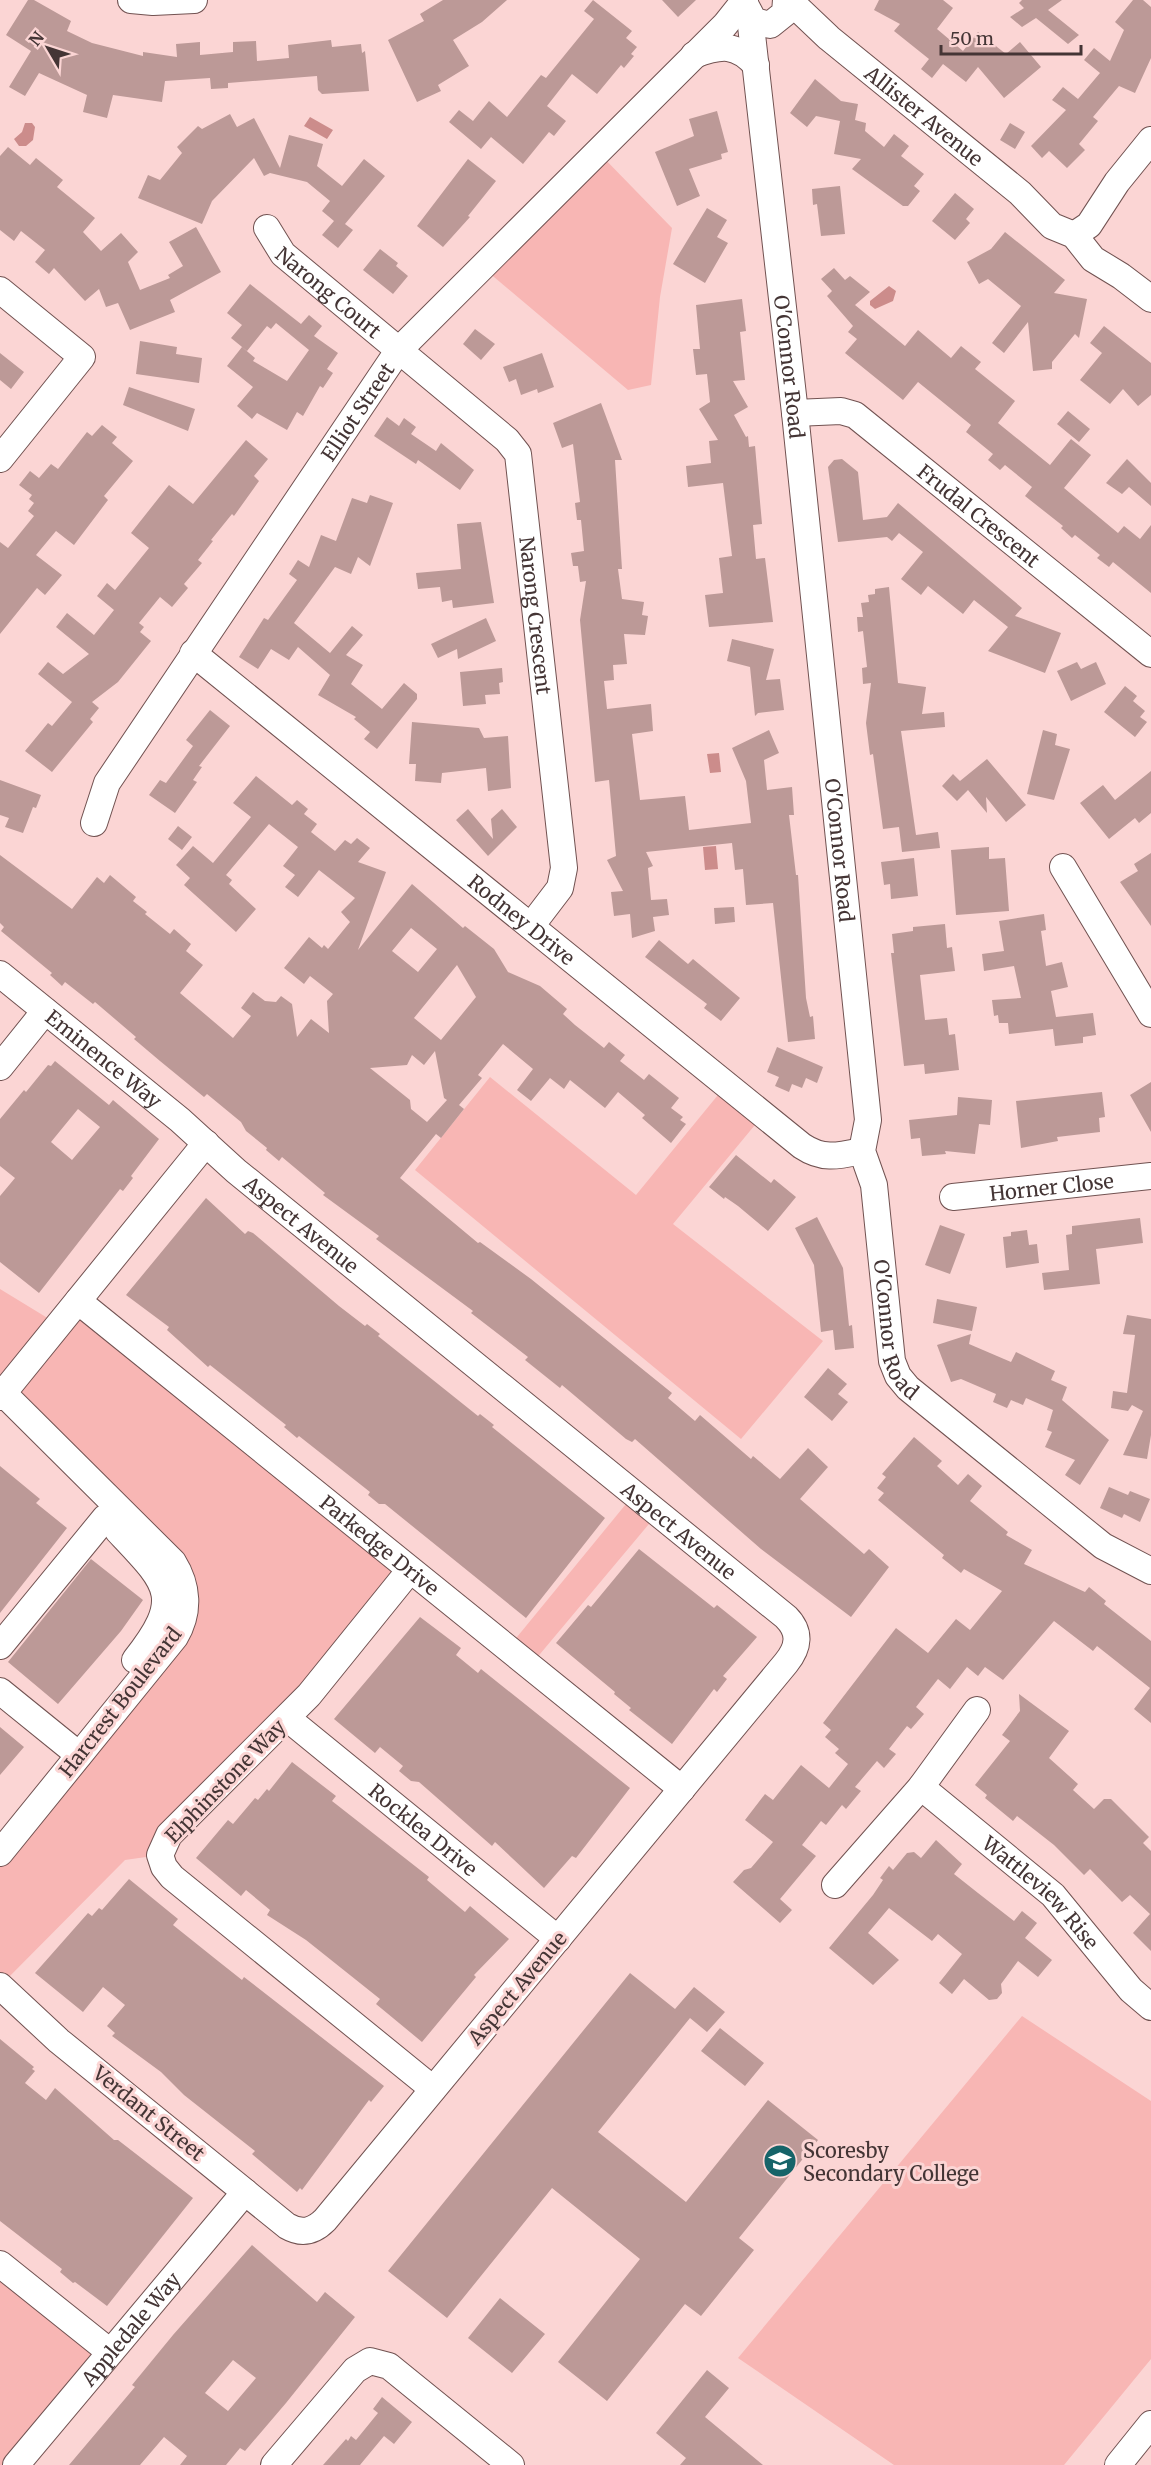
<svg xmlns="http://www.w3.org/2000/svg" width="1151" height="2465" font-family="Merriweather,serif">
  <style>
    .green { fill: #f8b6b4 }
    .water { fill: #cc8c8b }
    .building { fill: #bc9997; fill-rule: evenodd }
    .lines { fill: none; stroke-linecap: round; stroke-linejoin: round }
    .minor-casing { stroke: #715251; stroke-width: 28 }
    .minor { stroke: #fff; stroke-width: 26 }
    .labels { text-anchor: middle; dominant-baseline: central; stroke-width: 6; stroke-linejoin: round; paint-order: stroke }
    .street-label { font-size: 20px; fill: #443535; stroke: #fbd5d4 }
    .poi-label { font-size: 20px; fill: #443535; stroke: #fbd5d4; text-anchor: start }
  </style>
  <rect width="100%" height="100%" fill="#fbd5d4"/>
  <path class="green" d="M597,151L672,228L660,297L651,385L628,390L481,266Z
    M490,1077L636,1195L727,1084L764,1114L673,1224L823,1341L741,1439L415,1170Z
    M0,1289L59,1325L78,1301L410,1570L160,1855L125,1860L0,1986V1853L186,1605L0,1390Z
    M635,1493L659,1512L530,1666L508,1648Z
    M1022,2016L1151,2101V2359L1064,2465H894L738,2358Z
    M0,2264L110,2352L16,2465H0Z"/>
  <path class="water" d="M310,117L333,130L327,139L304,126Z
    M25,123H32L35,127L33,140L26,146H19L14,139L22,132Z
    M889,286L896,291L893,301L875,309L870,305V301Z
    M719,753L721,772L710,773L707,754Z
    M716,846L718,869L705,870L703,847Z"/>
  <path class="building" d="M28,0H34L71,21L67,31L92,43L143,56V52L177,57L176,44L200,42V55L233,52V42L256,41L257,61L289,58L288,45L331,40L332,47L361,44L362,53L365,51L369,91L322,94L318,90L317,76L228,83V88L211,89L210,78L165,81L162,102L113,95L107,118L83,112L87,95L39,73L25,96L9,87L31,51L6,35Z
    M443,0H507L482,22L453,40L469,66L438,85L441,91L417,102L388,40L424,21L420,14Z
    M593,0L632,31L626,38L637,47L631,54L634,56L624,68L621,65L597,94L572,74L547,106L566,121L554,136L549,132L523,164L491,137L481,149L449,122L459,110L473,121L489,101L507,117L541,75L546,78L594,19L584,11Z
    M662,0H696L678,17Z
    M879,0H943L953,8L937,29L963,51L978,32L1006,54L1020,42L1041,67L1004,98L978,67L966,82L943,64L932,78L921,69L929,59L894,31L900,24L874,10Z
    M1022,0H1062L1048,10L1079,35L1068,44L1036,18L1022,27L1010,17L1024,8L1019,3Z
    M1133,0H1143L1151,7V58L1135,93L1119,86L1093,117L1098,121L1079,144L1085,150L1067,168L1049,151L1042,158L1031,146L1066,110L1052,100L1063,87L1078,99L1100,73L1084,60L1094,48L1110,61L1124,30L1115,22Z
    M815,79L841,101L858,104L855,120L866,123L865,131L884,147L894,134L909,146L901,156L924,174L914,186L920,191L908,206H903L852,169L861,159L834,154L840,121L816,116L807,127L790,113Z
    M717,111L728,152L721,154L722,159L689,169L700,196L677,206L655,152L694,136L689,119Z
    M230,114L237,127L254,118L280,168L289,135L323,144L317,166L342,186L364,159L385,176L345,224L353,230L338,248L322,235L334,221L322,211L330,201L307,182L270,173L264,176L254,158L212,201L202,224L138,198L148,175L160,180L182,153L177,147L198,126L202,129Z
    M1010,123L1025,132L1015,149L1000,140Z
    M8,147L30,165L36,158L63,180L57,187L95,218L83,232L101,251L121,233L138,252L128,262L140,290L170,278L168,275L183,266L169,242L196,227L221,272L170,300L175,312L130,330L118,303L106,307L99,289L85,301L54,268L49,274L35,262L45,250L21,231L14,241L0,230V156Z
    M468,159L496,181L468,216L470,217L443,247L417,226Z
    M840,186L845,234L821,236L817,204L813,205L812,189Z
    M955,193L974,209L966,219L970,223L955,240L932,221Z
    M707,208L727,220L717,237L728,243L705,283L673,264Z
    M1005,232L1065,280L1054,293L1087,299L1079,338L1075,334L1052,362V369L1033,371L1028,322L1004,353L992,343L1021,306L988,279L979,284L967,262L991,249Z
    M380,249L398,263L396,266L408,276L393,294L363,270Z
    M834,268L845,280L850,276L870,292L855,305L905,346L918,330L951,358L961,346L981,362L975,369L1015,401L998,423L1050,465L1071,439L1091,455L1064,488L1118,533L1124,526L1140,539L1151,525V593L1113,562L1109,567L1097,558L1100,555L1075,535L1072,538L1061,528L1063,526L1025,496L1032,487L1005,465L1000,470L988,460L993,454L966,432L971,425L918,382L903,400L845,353L857,339L848,332L853,326L827,296L832,291L821,279Z
    M250,284L301,324L309,315L322,326L314,336L338,353L327,369L333,373L323,388L320,386L303,416L297,412L287,430L257,413L252,419L237,406L253,387L227,366L242,347L255,358L253,361L287,381L309,350L276,323L271,329L267,326L247,351L231,338L242,325L227,313Z
    M742,299L746,331L740,332L745,380L733,381L748,407L734,415L746,437L748,436L749,447L755,446L762,524L753,525L756,559L765,558L773,622L709,627L705,595L723,593L719,558L732,556L723,483L688,487L686,466L711,463L709,441L718,440L699,409L710,402L707,374L696,375L693,349H700L696,305Z
    M1104,326L1151,363V395L1138,406L1123,389L1110,404L1080,380L1102,353L1090,343Z
    M475,329L495,344L481,360L463,344Z
    M140,341L177,347L176,354L202,358L199,383L136,374Z
    M0,353L24,372L11,389L0,380Z
    M542,353L554,387L538,393L537,389L521,395L516,379L509,382L503,367Z
    M129,387L195,409L188,431L123,405Z
    M601,403L622,460H615L622,569H618L622,599L644,602L642,615L648,616L645,635L624,634L627,664L613,665L614,680L604,681L607,709L651,704L653,731L632,734L640,800L685,796L689,830L751,823L746,781L732,748L769,730L779,753L764,760L767,790L792,787L794,815H789L796,875H798L806,998L810,1017L813,1016L815,1039L788,1042L773,903L746,905L743,869L735,870L732,843L646,852L653,866L648,868L651,900L667,899L669,915L653,917L655,931L632,938L630,914L614,916L611,892L623,891L607,860L616,856L609,780L595,782L580,620L586,581L580,582L578,566H573L571,553L584,551L581,520H577L575,503L580,502L573,444L562,448L553,423Z
    M1068,411L1090,429L1079,442L1057,424Z
    M387,417L399,426L404,418L416,427L411,434L436,451L441,443L474,470L460,490L418,460L416,464L374,436Z
    M102,425L117,437L112,443L133,461L104,496L108,500L74,545L56,531L36,555L62,575L45,595L37,588L0,634V542L8,548L34,516L28,511L34,503L29,499L32,495L19,485L30,471L39,478L51,464L58,469L87,432L92,436Z
    M246,440L268,459L254,476L259,481L234,516L232,514L211,540L213,541L198,560L202,563L184,584L188,588L172,607L160,597L139,623L144,627L140,632L151,641L118,682L92,702L99,708L90,719L93,722L52,772L25,751L48,723L52,726L72,702L38,674L48,662L63,674L89,654L56,627L67,613L94,635L114,610L97,596L107,583L115,590L149,548L131,533L169,485L193,504Z
    M842,459L858,472L863,520L887,517L898,503L1022,608L1015,616L1061,633L1045,673L988,651L1008,627L974,600L963,614L928,586L921,595L901,579L923,552L899,533L892,541L887,537L838,542L828,467L834,460Z
    M1127,459L1151,483V506L1129,487L1122,494L1106,483Z
    M370,495L393,503L370,566L358,557L351,574L335,567L294,623L330,653L352,626L363,635L346,655L363,665L351,684L382,709L404,683L417,694V699L377,749L364,739L370,732L354,719L356,717L318,695L330,675L298,647L289,660L271,649L258,669L239,657L264,618L268,620L297,580L289,574L298,560L309,567L321,535L336,541L352,498L367,503Z
    M481,522L494,603L453,608L452,600L442,602L440,587L418,589L416,573L461,569L457,524Z
    M889,587L898,683L926,687L922,714L944,712L945,727L901,731L916,835L938,832L940,848L902,852L899,827L883,829L873,754L870,755L866,723L871,683L863,684L862,668L867,667L863,631L858,632L857,617H863L861,603L869,602L868,595L875,594V589Z
    M486,618L496,641L458,659L457,649L438,658L431,644Z
    M732,639L774,649L766,680L780,679L784,710L758,713L755,716L750,667L727,661Z
    M1077,662L1081,669L1096,662L1106,684L1071,701L1057,671Z
    M502,668L503,682L499,683L500,694L485,695L486,704L463,706L460,672Z
    M1125,686L1137,696L1133,701L1145,711L1140,717L1147,722L1135,737L1104,712Z
    M210,710L230,726L199,766L202,767L193,780L197,782L175,813L149,795L160,780L166,783L177,768L193,746L186,740Z
    M412,722L479,728L484,738L508,736L511,788L488,791L486,768L442,773L441,783L415,781L416,764H409Z
    M1043,730L1057,734L1055,745L1070,749L1054,800L1027,794Z
    M987,759L1026,805L1006,822L986,797L987,813L968,790L957,801L942,786L953,774L960,781Z
    M1151,771V813L1139,823L1135,818L1109,839L1080,803L1103,785L1115,800Z
    M256,776L292,805L297,800L308,809L304,814L317,824L311,832L335,851L345,840L351,844L357,838L370,848L358,862L386,872L358,950L412,884L463,928L465,926L494,949L508,972L540,986L567,1009L563,1014L575,1025L604,1048L609,1042L625,1055L620,1061L644,1080L649,1074L679,1098L671,1108L683,1117L680,1120L686,1124L671,1143L642,1118L645,1115L618,1092L605,1108L570,1080L564,1089L550,1078L531,1101L517,1090L533,1069L503,1044L478,1075L482,1078L459,1105L464,1109L441,1138L436,1134L400,1178L478,1243L480,1242L531,1279L646,1372L672,1393L668,1398L695,1421L700,1415L751,1459L753,1456L780,1479L808,1448L828,1467L800,1499L864,1554L869,1549L889,1567L851,1617L761,1549L635,1439L632,1442L626,1439L562,1385L560,1388L525,1360L528,1357L471,1313L473,1311L392,1251L376,1239L379,1236L323,1195L325,1193L282,1157L279,1161L266,1150L267,1148L246,1131L241,1122L207,1094L204,1097L160,1061L134,1039L136,1037L95,1002L93,1004L65,982L62,986L50,975L52,973L1,931L4,927L0,923V855L72,909L97,877L104,883L110,875L136,897L133,901L147,912L145,914L170,934L174,929L191,944L186,951L203,965L180,993L233,1038L251,1016L241,1008L253,992L265,1001L276,1002L281,996L292,1004L297,1037L311,1019L329,1033L327,1001L333,994L310,976L304,984L284,968L309,937L322,948L324,945L328,949L350,922L341,912L355,898L319,870L298,897L285,887L295,875L283,866L298,847L269,824L226,875L232,880L229,884L256,909L236,932L184,885L190,878L176,865L193,846L213,863L251,817L233,803ZM411,928L437,949L418,972L392,951ZM457,965L476,997L441,1040L414,1018ZM435,1051L444,1098L447,1100L427,1122L411,1109L410,1100L370,1068L407,1065L412,1055L424,1065Z
    M0,780L41,795L36,808L33,807L23,833L5,827L9,818L0,815Z
    M468,809L493,839L491,819L502,809L517,827L488,856L456,820Z
    M178,826L192,837L182,850L168,839Z
    M989,847V859L1005,858L1009,911L956,915L951,850Z
    M1151,853V926L1120,882L1138,871L1134,864Z
    M914,858L918,896L891,899L890,884L884,885L881,862Z
    M734,907L735,922L715,924L714,908Z
    M1044,914L1046,930L1041,931L1046,966L1062,962L1068,987L1051,991L1056,1017L1093,1013L1096,1035L1083,1037V1043L1055,1046L1053,1029L1009,1034L1008,1023H999L998,1015L994,1016L992,1000L1021,998L1014,966L984,971L982,954L1004,951L999,921Z
    M945,924L947,948L952,947L955,971L920,975L925,1020L947,1018L949,1035L955,1034L959,1070L925,1074L924,1064L904,1066L891,953H894L892,934L913,931V927Z
    M659,940L688,964L693,959L740,998L721,1021L704,1008L707,1004L645,957Z
    M777,1047L823,1067L817,1083L806,1078L802,1088L792,1084L789,1092L775,1086L779,1077L767,1072Z
    M55,1061L109,1105L113,1100L159,1139L131,1176L133,1178L123,1191L120,1189L39,1293L0,1262V1196L15,1178L0,1166V1119L24,1090L26,1092L48,1065L51,1066ZM78,1109L100,1127L72,1160L51,1142Z
    M1151,1082V1132L1130,1095Z
    M1102,1092L1105,1117L1099,1118L1100,1132L1057,1137L1058,1141L1021,1148L1016,1101Z
    M958,1097L992,1100L990,1125L979,1124L975,1154L945,1151L946,1154L922,1156L920,1138L911,1139L909,1120L957,1115Z
    M736,1155L771,1183L774,1179L796,1197L768,1231L738,1206L725,1197L724,1199L709,1187Z
    M206,1198L245,1234L248,1231L253,1233L339,1306L365,1326L367,1324L380,1334L378,1336L478,1416L480,1414L494,1425L492,1427L605,1518L526,1618L385,1504H379L368,1495L370,1492L299,1436L297,1438L284,1427L286,1425L210,1365L208,1367L167,1330L169,1327L126,1295Z
    M817,1217L843,1268L849,1326L852,1325L854,1348L835,1350L833,1330L821,1332L814,1265L795,1228Z
    M1140,1218L1143,1243L1096,1249L1100,1284L1044,1290L1042,1273L1069,1270L1066,1235L1072,1234V1226Z
    M940,1225L965,1234L950,1274L925,1265Z
    M1027,1230L1029,1245L1037,1244L1039,1263L1006,1268L1003,1237L1011,1236V1232Z
    M937,1299L977,1307L972,1331L933,1323Z
    M1127,1315L1151,1319V1435L1147,1459L1123,1455L1143,1411L1132,1405L1128,1411L1111,1408L1113,1391L1127,1393L1135,1335L1123,1334Z
    M971,1334L969,1344L1011,1362L1016,1352L1055,1371L1051,1380L1067,1387L1062,1400L1109,1440L1080,1485L1065,1475L1075,1460L1045,1447L1052,1432L1047,1430L1053,1410L1026,1398L1023,1405L1011,1400L1007,1408L993,1402L996,1394L961,1379L951,1382L937,1345Z
    M828,1368L847,1384L838,1394L848,1402L832,1421L804,1397Z
    M914,1437L942,1461L937,1466L958,1485L968,1474L982,1486L970,1501L1008,1532L1006,1535L1032,1550L1024,1564L1085,1592L1089,1587L1106,1601L1104,1604L1151,1641V1723L1134,1709L1150,1688L1097,1646L1093,1651L1054,1621L1003,1680L985,1667L978,1676L967,1667L950,1689L938,1679L916,1707L924,1714L911,1729L907,1726L889,1749L896,1754L884,1768L877,1761L855,1787L861,1791L846,1809L842,1805L826,1825L821,1821L802,1845L816,1856L780,1899L792,1910L780,1923L733,1882L744,1870L751,1868L773,1842L745,1820L765,1794L773,1800L801,1765L829,1788L848,1764L835,1753L839,1749L825,1737L831,1730L823,1723L896,1628L928,1653L956,1619L970,1630L1002,1591L964,1569L961,1573L942,1558L944,1555L878,1500L884,1493L877,1488L886,1477L882,1474Z
    M0,1466L40,1499L36,1503L67,1528L0,1613Z
    M1109,1487L1128,1495L1130,1491L1150,1499L1140,1522L1124,1514L1122,1518L1100,1508Z
    M639,1549L714,1608L717,1605L757,1637L723,1676L727,1679L717,1692L714,1689L672,1744L629,1710L631,1708L614,1694L615,1692L556,1643L588,1605L591,1607Z
    M91,1559L143,1600L121,1631L58,1704L8,1662Z
    M420,1617L461,1648L456,1655L478,1673L481,1669L630,1788L576,1858L572,1856L544,1888L495,1842L492,1846L419,1782L411,1781L399,1771L403,1766L380,1747L375,1753L334,1719Z
    M1019,1694L1069,1731L1049,1758L1078,1784L1073,1790L1094,1809L1104,1799H1111L1149,1837L1143,1843L1151,1851V1951L1133,1933L1150,1914L1130,1895L1122,1902L1090,1869L1084,1875L1054,1845L1017,1816L1013,1821L985,1798L987,1795L975,1785L1010,1741L1002,1735L1020,1711Z
    M0,1727L24,1747L0,1775Z
    M292,1762L336,1796L332,1801L429,1877L427,1880L465,1912L470,1906L509,1939L474,1975L476,1977L422,2042L376,2004L380,1999L306,1940L267,1915L270,1910L246,1890L241,1896L196,1858L228,1820L233,1824L255,1798L258,1800L267,1789L269,1791Z
    M936,1840L962,1864L954,1874L978,1893L1014,1921L1022,1911L1037,1923L1025,1938L1052,1960L1038,1977L1018,1961L1001,1984L1002,1993L997,1999L989,2000L964,1979L952,1994L939,1983L962,1954L938,1934L932,1941L889,1908L868,1933L899,1960L873,1985L829,1948L873,1895L883,1880L880,1878L889,1866L893,1870L907,1853L914,1852L921,1858Z
    M129,1879L178,1919L173,1925L218,1961L242,1980L244,1977L384,2086L371,2102L369,2100L302,2190L300,2188L297,2192L252,2154L255,2151L184,2095L161,2072L112,2036L115,2033L107,2026L125,2005L103,1987L83,2012L35,1973L88,1913L92,1916L99,1908L102,1910Z
    M630,1973L675,2009L694,1987L725,2012L707,2032L690,2018L598,2132L686,2202L768,2100L818,2140L739,2238L754,2250L701,2316L685,2304L607,2401L558,2362L640,2259L552,2188L447,2318L388,2271Z
    M720,2028L764,2063L745,2086L701,2051Z
    M0,2039L34,2067L32,2069L35,2071L25,2083L46,2100L55,2088L114,2140H118L193,2198L107,2306L75,2282L73,2283L60,2272L62,2269L0,2221Z
    M252,2245L317,2302L325,2292L355,2317L286,2403L245,2451L240,2448L226,2465H180L187,2456L164,2437L140,2465H69L135,2387L132,2385L173,2335ZM233,2360L256,2378L228,2411L205,2393Z
    M500,2298L545,2334L512,2373L468,2338Z
    M707,2370L729,2388L705,2417L763,2465H680L686,2458L656,2433Z
    M382,2397L412,2422L394,2444L384,2436L360,2465H323L346,2439L348,2441L351,2436L356,2440L378,2413L373,2409Z"/>
  <g class="lines">
    <defs>
      <g id="minor">
        <path d="M131,0L153,2L194,0"/>
        <path id="s1" d="M789,0L829,38L1020,193L1052,226L1074,235L1093,259L1121,276L1151,299"/>
        <path d="M746,6L754,21L770,25L785,13L786,0"/>
        <path id="s2" d="M750,17L795,413L868,1120L862,1151L874,1185L892,1361L898,1376L908,1388L1103,1546L1151,1571"/>
        <path d="M694,55C721,45 736,43 756,65"/>
        <path id="s3" d="M267,228L283,254L507,440L518,454L564,868L560,888L531,926"/>
        <path d="M1074,235L1089,225L1117,182L1151,140"/>
        <path d="M0,290L82,357L0,459"/>
        <path id="s4" d="M795,413L841,411L855,415L1151,654"/>
        <path id="s5" d="M193,653L802,1146C823,1160 838,1156 862,1151"/>
        <path id="s6" d="M94,823L107,783L398,351L725,25L745,0"/>
        <path d="M1063,867L1151,1014"/>
        <path id="s7" d="M0,974L180,1120L236,1171L786,1617C801,1632 799,1647 786,1663L325,2220C313,2232 301,2234 287,2226L59,2041L0,1986"/>
        <path d="M0,1067L45,1011"/>
        <path id="s8" d="M953,1197L1151,1176"/>
        <path id="s9" d="M78,1301L682,1789"/>
        <path d="M0,1390L173,1562C188,1586 190,1612 175,1637L0,1853"/>
        <path d="M0,1397L206,1143"/>
        <path d="M118,1531C168,1584 185,1597 135,1660"/>
        <path d="M410,1570L309,1695L169,1835L160,1855L164,1867L172,1877L433,2089"/>
        <path d="M0,1646L105,1518"/>
        <path d="M0,1691L79,1755"/>
        <path id="s10" d="M287,1718L558,1939"/>
        <path id="s11" d="M921,1787L1053,1895L1131,1990L1151,2007"/>
        <path d="M835,1885L921,1787L977,1710"/>
        <path d="M0,2264L110,2352"/>
        <path id="s12" d="M16,2465L245,2192"/>
        <path d="M274,2465L355,2370L370,2361L389,2366L511,2465"/>
        <path d="M1118,2465L1151,2424"/>
      </g>
    </defs>
    <use href="#minor" class="minor-casing"/>
    <use href="#minor" class="minor"/>
  </g>
  <defs>
    <symbol id="school-disc" viewBox="-11 -11 22 22"><circle r="9.5" fill="#166469" stroke="#fbd5d4"/><path d="M0-5L7-2L0 1L-7-2ZM-4 1L0 2.5L4 1V4Q0 6-4 4Z" fill="#fff"/></symbol>
  </defs>
  <g fill-rule="evenodd">
    <use href="#school-disc" x="761" y="2142" width="38" height="38"/>
  </g>
  <g class="labels">
    <g class="street-label">
      <text stroke="none"><textPath href="#s1" startOffset="178">Allister Avenue</textPath></text>
      <text stroke="none"><textPath href="#s3" startOffset="90">Narong Court</textPath></text>
      <text stroke="none"><textPath href="#s2" startOffset="352">O'Connor Road</textPath></text>
      <text stroke="none"><textPath href="#s6" startOffset="490">Elliot Street</textPath></text>
      <text stroke="none"><textPath href="#s4" startOffset="220">Frudal Crescent</textPath></text>
      <text stroke="none"><textPath href="#s3" startOffset="502">Narong Crescent</textPath></text>
      <text stroke="none"><textPath href="#s2" startOffset="838">O'Connor Road</textPath></text>
      <text stroke="none"><textPath href="#s5" startOffset="423">Rodney Drive</textPath></text>
      <text stroke="none"><textPath href="#s7" startOffset="134">Eminence Way</textPath></text>
      <text stroke="none"><textPath href="#s8" startOffset="99">Horner Close</textPath></text>
      <text stroke="none"><textPath href="#s7" startOffset="392">Aspect Avenue</textPath></text>
      <text stroke="none"><textPath href="#s2" startOffset="1324">O'Connor Road</textPath></text>
      <text stroke="none"><textPath href="#s7" startOffset="878">Aspect Avenue</textPath></text>
      <text stroke="none"><textPath href="#s9" startOffset="388">Parkedge Drive</textPath></text>
      <text transform="translate(120 1702) rotate(-52)">Harcrest Boulevard</text>
      <text transform="translate(225 1781) rotate(-46)">Elphinstone Way</text>
      <text stroke="none"><textPath href="#s10" startOffset="176">Rocklea Drive</textPath></text>
      <text stroke="none"><textPath href="#s11" startOffset="160">Wattleview Rise</textPath></text>
      <text transform="translate(517 1988) rotate(-50)">Aspect Avenue</text>
      <text transform="translate(149 2113) rotate(39)">Verdant Street</text>
      <text stroke="none"><textPath href="#s12" startOffset="178">Appledale Way</textPath></text>
    </g>
    <g class="poi-label">
      <text x="803" y="2150">Scoresby<tspan x="803" dy="23">Secondary College</tspan></text>
    </g>
  </g>
  <g transform="translate(48 48) rotate(309)" stroke="#fbd5d4" stroke-width="4.5" paint-order="stroke">
  <path d="M0-4.5L10 22L0 15L-10 22Z" fill="#443535"/>
  <text y="-9" font-size="16" font-weight="bold" text-anchor="middle" fill="#443535">N</text>
  </g>
  <path d="M941 45v9h140v-9" fill="none" stroke="#443535" stroke-width="3"/>
  <text x="950" y="45" font-size="18" fill="#443535" stroke="#fbd5d4" stroke-width="4.5" paint-order="stroke">50 m</text>
</svg>
